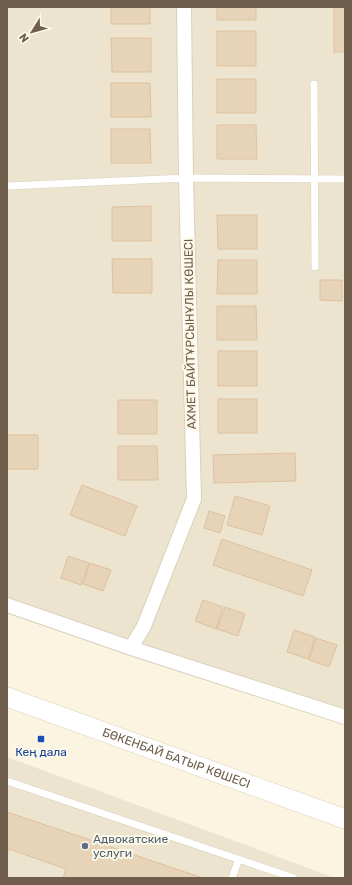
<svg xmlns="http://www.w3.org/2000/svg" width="352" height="885" font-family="Rubik,sans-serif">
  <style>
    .residential { fill: #ede4cf }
    .building { fill: #e7d3b7; stroke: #dec19e }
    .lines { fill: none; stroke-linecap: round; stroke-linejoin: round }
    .lane-casing { stroke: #dad0bc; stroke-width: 8 }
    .street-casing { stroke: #dad0bc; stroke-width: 16 }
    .secondary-casing { stroke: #ded1ba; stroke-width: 20 }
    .lane { stroke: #fff; stroke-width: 7 }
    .street { stroke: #fff; stroke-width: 14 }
    .secondary { stroke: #fff; stroke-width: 19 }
    .transit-dot { fill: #1a4fb4; stroke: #fdf8e7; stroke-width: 1.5 }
    .service-dot { fill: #5c6f8a; stroke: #fdf8e7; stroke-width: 1.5 }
    .labels { text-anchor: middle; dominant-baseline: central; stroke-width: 4; stroke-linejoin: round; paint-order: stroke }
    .street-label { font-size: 12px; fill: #6e5e4b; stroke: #fdf8e7 }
    .transit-label { font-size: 12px; fill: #164399; stroke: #fdf8e7 }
    .service-label { font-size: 12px; fill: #4e5e75; stroke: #fdf8e7; text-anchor: start }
  </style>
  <rect width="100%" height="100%" fill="#faf4e1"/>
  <path class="residential" d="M7,7H345V717L7,612Z
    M7,757L335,878H7Z"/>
  <path class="building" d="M111,7H150V24H111Z
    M217,7H256V20H217Z
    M334,7H345V52H334Z
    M217,31H256V66H217Z
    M111,38H151V72H112Z
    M217,79H256V113H217Z
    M111,83H150L151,117H111Z
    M217,125H256L257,159H217Z
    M111,129H150L151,163H111Z
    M151,206V241H112V207Z
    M217,215H257V249H218Z
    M112,259H152V293H113Z
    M218,260H257V294H217Z
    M320,280H342V301L320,300Z
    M217,306H256L257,340H217Z
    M218,351H257V386H218Z
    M218,399H257V433H218Z
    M118,400H157V434H118Z
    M7,435H38V469H7Z
    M118,446H157L158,480H118Z
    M295,453L296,481L214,483L213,455Z
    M82,485L137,506L125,536L70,515Z
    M235,496L270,506L262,535L227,525Z
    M209,511L225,516L220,533L204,528Z
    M222,539L312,570L303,596L213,565Z
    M68,556L89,563L81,585L61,578Z
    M90,563L111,570L103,591L83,584Z
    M203,600L223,607L216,629L195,621Z
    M225,607L245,614L238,636L217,629Z
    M294,630L315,637L308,659L287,652Z
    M316,638L337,645L329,667L309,660Z
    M7,812L203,878H63L66,869L9,849L7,854Z"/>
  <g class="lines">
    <defs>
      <path id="lane" d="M314,84L315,267
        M7,186L186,178L345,179
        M7,781L294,878
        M232,878L239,859"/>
      <path id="street" d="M7,605L131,648L345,717
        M131,648L144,626L194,499L186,178L184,7"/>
      <g id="secondary">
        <path id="s1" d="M7,697L345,819"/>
      </g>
    </defs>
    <use href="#lane" class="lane-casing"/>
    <use href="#street" class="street-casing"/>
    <use href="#secondary" class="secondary-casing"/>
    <use href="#lane" class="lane"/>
    <use href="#street" class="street"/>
    <use href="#secondary" class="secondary"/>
  </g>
  <rect class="transit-dot" x="37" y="735" width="8" height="8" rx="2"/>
  <circle class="service-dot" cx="85" cy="846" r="4"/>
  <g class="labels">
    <g class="street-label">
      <text transform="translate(190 334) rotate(-91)">АХМЕТ БАЙТҰРСЫНҰЛЫ КӨШЕСІ</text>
      <text stroke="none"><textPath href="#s1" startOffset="180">БӨКЕНБАЙ БАТЫР КӨШЕСІ</textPath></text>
    </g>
    <g class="transit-label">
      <text x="41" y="752">Кең дала</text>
    </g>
    <g class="service-label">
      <text x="93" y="839">Адвокатские<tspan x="93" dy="14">услуги</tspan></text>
    </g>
  </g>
  <rect width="352" height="885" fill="none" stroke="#6e5e4b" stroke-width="16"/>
  <g transform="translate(32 32) rotate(233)" stroke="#fdf8e7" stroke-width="3" paint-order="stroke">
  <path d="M0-3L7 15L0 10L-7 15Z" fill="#6e5e4b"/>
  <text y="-6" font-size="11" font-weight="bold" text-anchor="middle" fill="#6e5e4b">N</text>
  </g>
</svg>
